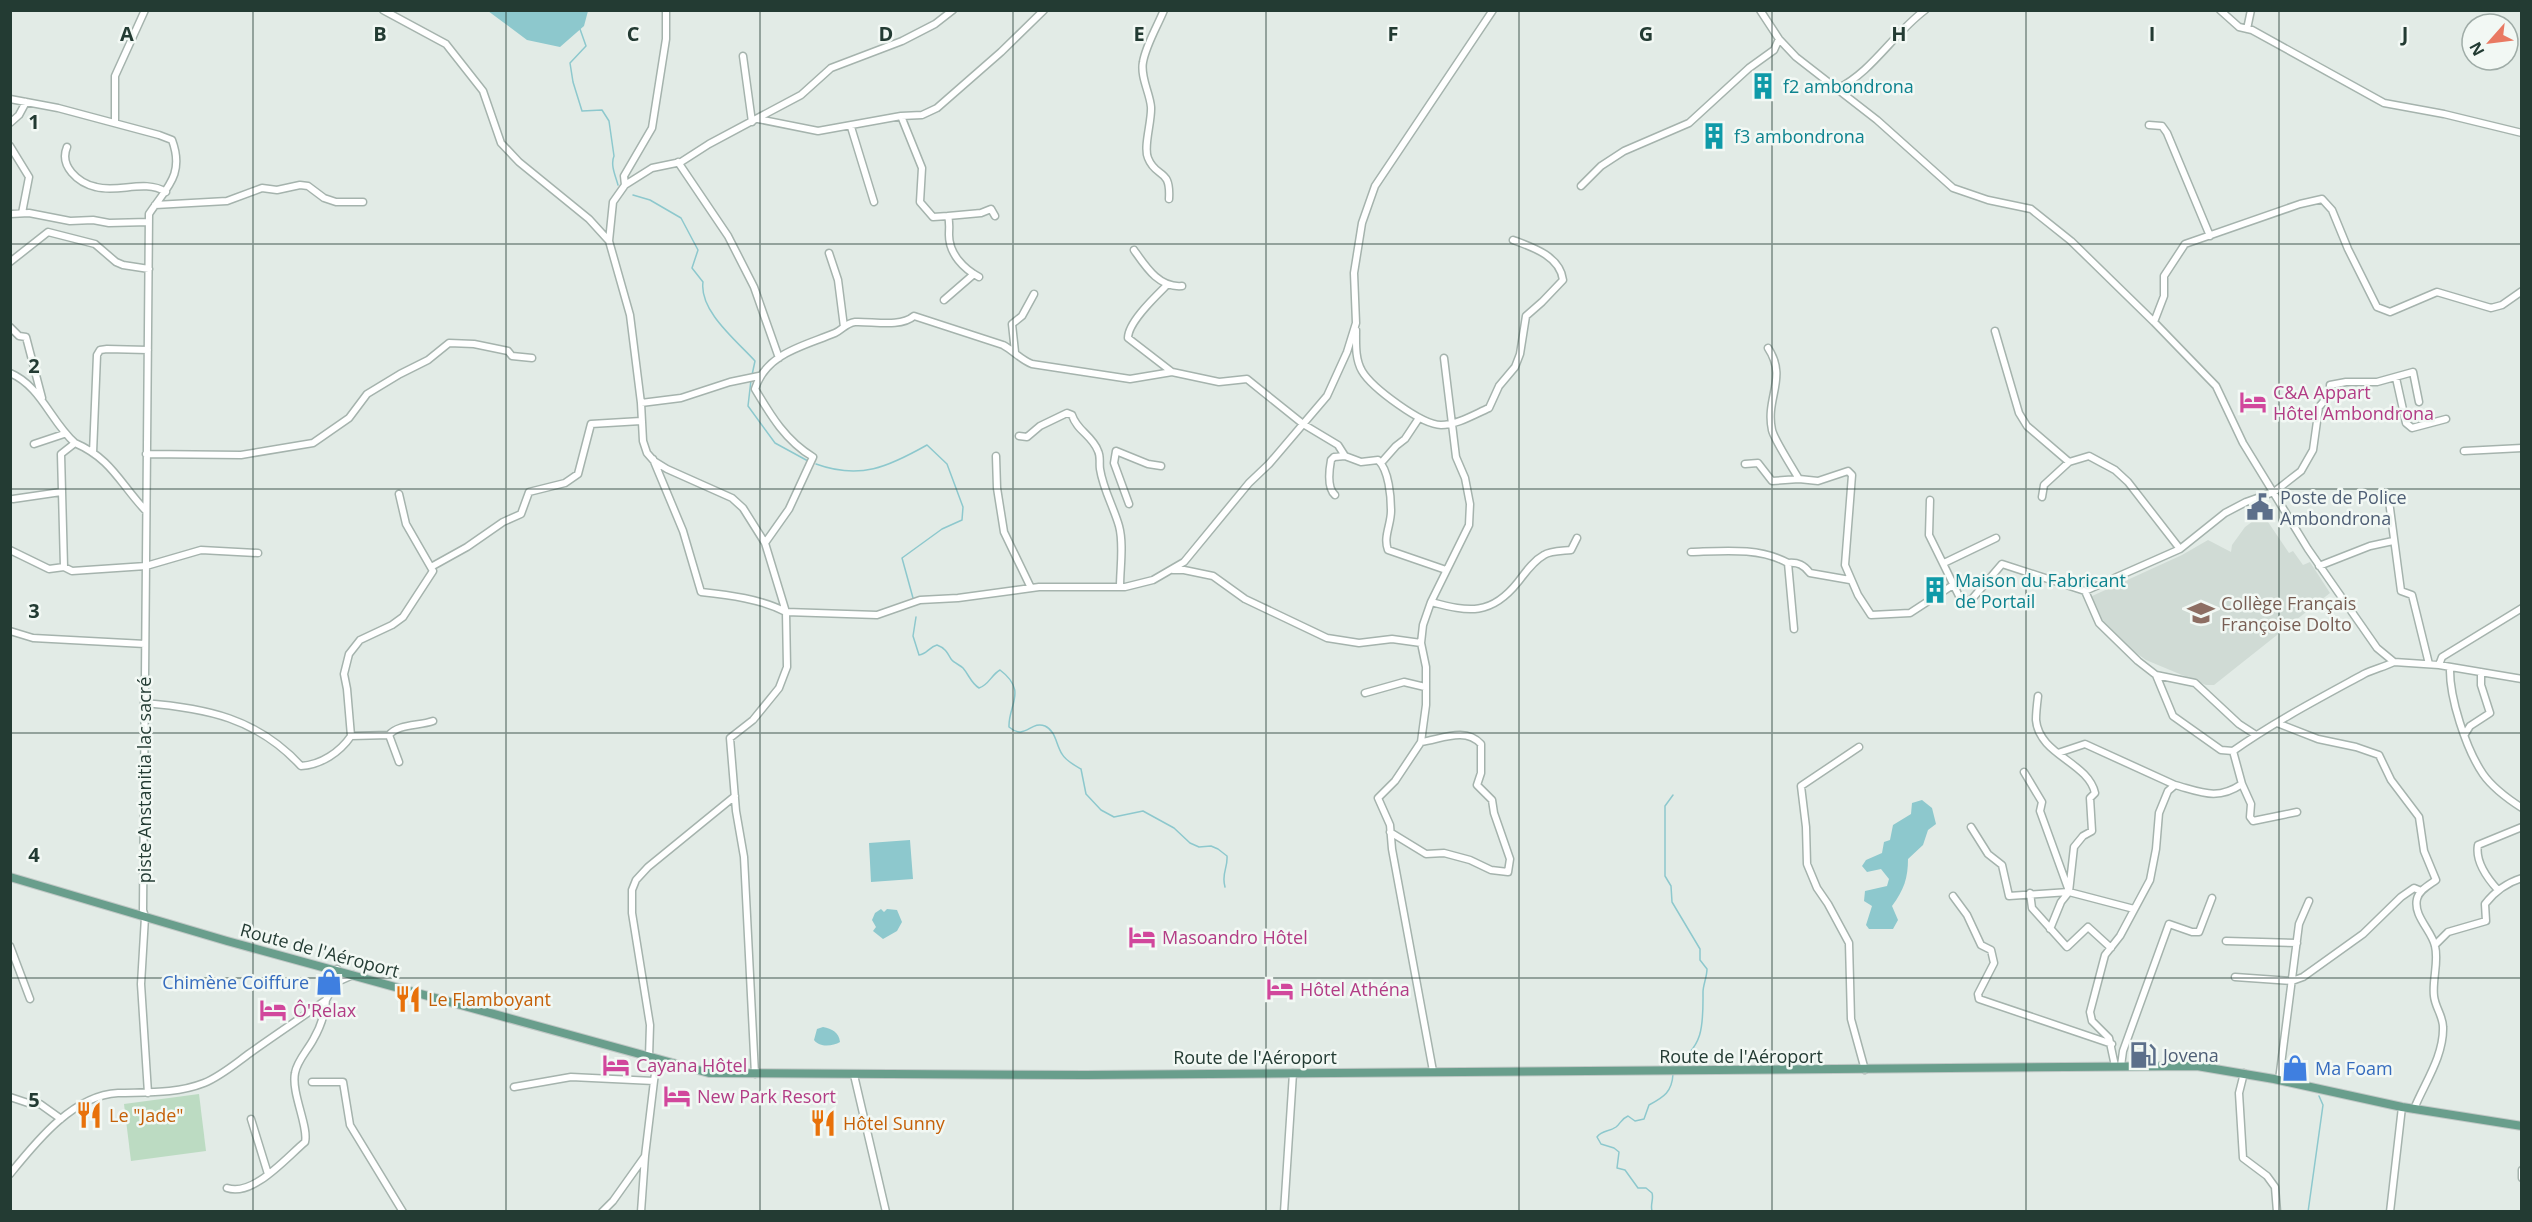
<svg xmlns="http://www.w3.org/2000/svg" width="2532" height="1222" font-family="'Open Sans',sans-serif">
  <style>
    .built { fill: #d0dbd5 }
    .green { fill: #bcdbc2 }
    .water { fill: #8dc8cd }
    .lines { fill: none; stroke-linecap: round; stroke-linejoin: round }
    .stream { stroke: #8dc8cd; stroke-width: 1.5 }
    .minor-casing { stroke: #a5b3ad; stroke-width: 9 }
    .major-casing { stroke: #c1c8c6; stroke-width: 10 }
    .minor { stroke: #fff; stroke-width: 6 }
    .major { stroke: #699e8c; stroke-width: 8 }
    .grid { fill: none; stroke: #233b33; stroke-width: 1.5; stroke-opacity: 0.55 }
    .labels { text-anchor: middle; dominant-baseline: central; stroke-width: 5; stroke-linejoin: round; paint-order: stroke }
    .culture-label { font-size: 18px; fill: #0d838f; stroke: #f2f8f4; text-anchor: start }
    .hotel-label { font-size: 18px; fill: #b23c85; stroke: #f2f8f4; text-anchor: start }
    .service-label { font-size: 18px; fill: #4e5e75; stroke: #f2f8f4; text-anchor: start }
    .education-label { font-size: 18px; fill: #785e54; stroke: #f2f8f4; text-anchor: start }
    .street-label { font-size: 18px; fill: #233b33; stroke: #f2f8f4 }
    .shop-label { font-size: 18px; fill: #366cbe; stroke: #f2f8f4; text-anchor: end }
    .food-label { font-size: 18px; fill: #c56008; stroke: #f2f8f4; text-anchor: start }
    .grid-label { font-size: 20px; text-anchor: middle; font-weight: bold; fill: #233b33; stroke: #f2f8f4; stroke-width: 5; stroke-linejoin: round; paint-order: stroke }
  </style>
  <rect width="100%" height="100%" fill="#e2ebe6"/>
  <path class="built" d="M2260,516L2266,519L2289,553L2293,551L2303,565L2310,562L2330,593L2214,685H2206L2146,660L2104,630L2090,597L2182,555L2208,540L2231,552L2232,545L2245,527Z"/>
  <path class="green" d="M199,1094L206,1151L131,1161L124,1104Z"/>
  <path class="water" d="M488,11H588L584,26L560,47L527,40Z
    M1922,800L1932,808L1936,824L1928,830L1923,845L1908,859C1908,878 1904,890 1892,906L1898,920L1893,929H1869L1866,925L1872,906L1864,901L1865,891L1887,886L1889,879L1881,869L1867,872L1862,866L1866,860L1882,853L1884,842L1890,840L1893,825L1911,814L1912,803Z
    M910,840L913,879L871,882L869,843Z
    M881,909L884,912L887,909L897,910L902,922L897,931L883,939L873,931L876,927L872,920L875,913Z
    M823,1027C832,1029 839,1032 840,1042C833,1046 820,1048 814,1040L817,1029Z"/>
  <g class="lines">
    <path class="stream" d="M580,29L586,46L570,63L573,82L582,111L602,110L609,121L614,156C610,165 616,177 618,185
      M633,195L650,200L681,218L698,250L692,268L703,282C699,311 737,341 755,361L752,375
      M751,380L748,406L775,443L808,461
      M816,464C860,480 888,467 927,445L947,464L963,507L962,520L942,529L902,558L913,598
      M916,617L913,636L919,655C927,654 929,647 937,645C945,648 947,652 951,659C954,663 960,665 963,668C969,675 971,683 979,688C989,685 991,675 1000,670C1028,691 1008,705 1009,727C1025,741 1031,720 1045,726C1056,731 1056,745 1062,754C1066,761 1074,765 1081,769L1086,794L1101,810L1114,817L1143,811L1174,828L1190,843L1199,847L1211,846L1218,849L1227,856C1228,869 1221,873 1225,887
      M1673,795L1665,806V876L1671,886L1672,902L1700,949V960L1707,969C1707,977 1703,985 1703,992C1703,1021 1705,1049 1674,1063V1067
      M1656,1212L1652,1211C1650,1204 1654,1199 1652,1193L1646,1188H1638L1625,1170L1617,1168L1619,1152L1614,1148L1601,1144L1597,1137C1602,1130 1609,1132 1616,1127C1621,1123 1621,1119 1628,1116L1635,1121L1644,1119L1649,1105C1664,1097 1672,1092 1673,1074
      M2308,1212L2323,1105L2319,1096"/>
    <defs>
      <path id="minor" d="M383,10L446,44L483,91L501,143L519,162L589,219L609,241
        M666,10V39L652,128L624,176L625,185L613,202L609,241L630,315L641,403L643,441L647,453L654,461L667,469L732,498L743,508L765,543L786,612L787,667L779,688L753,720L730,738L736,811L744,857L755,1074
        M1164,10C1157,27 1146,45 1143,62C1140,77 1150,93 1151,107C1152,121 1143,147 1148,158C1156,179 1171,167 1169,199
        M1760,10L1779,39L1796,57L1877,120L1953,188L1988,200L2031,209L2071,241L2154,322L2216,386L2243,443L2308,549L2377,648L2394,662L2439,665L2522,679
        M2220,10L2239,27L2252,30L2384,103L2444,114L2522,133
        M2247,29L2251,10
        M743,56L752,122
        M1837,89C1872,72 1893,34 1925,10
        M10,99L58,108L159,135L172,140C185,175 166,188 149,214L143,910L145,917L141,984L148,1093
        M901,116L922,168L920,202L933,217L948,216C950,223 949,227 949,235C949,254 964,269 979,277
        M758,119L818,131L901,116L922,115L937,108L1001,52L1044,10
        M10,123L19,115L26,102
        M115,123V76L145,10
        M2149,125L2162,126L2167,133L2210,236
        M851,127L874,202
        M10,146L29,177L22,213
        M67,147C59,166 78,183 96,187C119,193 145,179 166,192
        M678,162L728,236L754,287L779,358
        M625,185L652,168L681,162L709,144L801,95L831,68L902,41L935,24L953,10
        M1581,186L1601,166L1624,151L1689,123L1749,68L1774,50L1779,39
        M155,205L227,201L262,188L277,190L300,185L308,186L324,198L336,202H363
        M10,214L29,213L70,221L93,220L109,223L149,222
        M948,216L981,213L991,209L995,216
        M1134,250C1146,267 1159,288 1182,286
        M829,253L838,280L844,327
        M10,262L48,232L95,244L116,262L123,265L149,269
        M1167,285C1156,296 1128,322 1128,338L1172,372
        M944,300L974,274
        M2154,322L2164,296V276L2185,244L2300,204L2322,199L2332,210L2348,249L2377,307L2390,312L2437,292L2491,308L2502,305L2522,291
        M10,327L19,336L26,337L42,398
        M1356,330C1356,344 1355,359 1362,371C1372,388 1422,425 1441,425C1457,425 1475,414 1489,408L1499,386L1515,367L1520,354L1526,316L1542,302L1563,280C1560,256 1532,247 1513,240
        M1995,331L2019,413L2027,426L2069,462L2089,456L2115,470L2128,482L2180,549
        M1768,348C1788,378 1765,398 1772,430C1774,439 1793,469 1799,479L1818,481L1848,471L1852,475L1845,565L1858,595L1871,615L1910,613L1953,585
        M1015,352L1012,324L1022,316L1034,294
        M10,373C41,386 51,422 75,443
        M2396,378L2406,423L2412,428L2446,419
        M641,403L681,398L730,382L759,376
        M1019,436L1027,437L1040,426L1067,413L1072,415C1077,431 1092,435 1098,451C1101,457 1099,463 1100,469C1103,489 1114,508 1119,526C1124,544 1120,568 1120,587
        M34,444L64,434
        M2464,451L2522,448
        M93,453L97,355L100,350L107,349L148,350
        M146,454L241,455L313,443L349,418L367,394L400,374L428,360L449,343L474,344L508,351L512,356L532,358
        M996,456L997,488L1004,532L1031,588
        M653,459L683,531L701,592C729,595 761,599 786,612L877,615L920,600L958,598L1039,587H1125L1153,580L1184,562L1249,483L1269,464L1327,396L1347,352L1356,323L1354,273L1362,223L1375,186L1493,10
        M1381,463L1396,446L1405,439L1419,418
        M1745,464L1758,463L1772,481L1799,479
        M1335,495C1327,488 1329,471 1331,460L1334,457L1345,456
        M2042,497L2044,485L2069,462
        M13,499L61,492
        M1930,500L1929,535L1961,600L1965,603L1972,599L2002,564L2085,591L2099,623L2138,661L2156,675L2195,683L2239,724L2256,735
        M2389,501L2401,591L2412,595L2429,664
        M1129,504L1114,463L1116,451L1148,464L1161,466
        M146,511C120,484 112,459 75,443L61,454L64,567L72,571L146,566L201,550L258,553
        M765,543L789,509L813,457C786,441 771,416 755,389C766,353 804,346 835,333C842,330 846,323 855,322C872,321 900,328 914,316L1003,345C1014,351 1021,360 1032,364L1130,379L1172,372L1219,382L1247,379L1303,424L1338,445L1345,456L1361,462L1378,460C1389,470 1391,497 1391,511C1391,525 1383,537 1388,550L1446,570
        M10,550L49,569L64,567
        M1691,552C1723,551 1759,547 1788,563
        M1944,563L1996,538
        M2319,566L2370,546L2393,541
        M431,567L467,547L503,522L521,514L529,492L565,483L578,474L591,424L641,421
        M1173,570H1184L1213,576L1245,599L1327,638L1359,643L1392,639L1421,643
        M2085,591L2180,549L2225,513L2246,502L2274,492L2301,471L2313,450L2319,407L2330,394V385L2346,382H2377L2413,372L2419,402
        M1431,602L1469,525L1470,504L1465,478L1456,457L1444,358
        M1794,629L1788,563C1798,562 1804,565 1810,573L1850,580
        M10,631L33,638L145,644
        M2439,665L2442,657L2522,608
        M2450,667C2449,697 2466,749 2483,774C2492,787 2508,799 2522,808
        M2156,675L2173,716L2221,750L2233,751
        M1365,693L1404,682L1425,687
        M2038,696C2037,704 2036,713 2036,720C2039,755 2088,762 2095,793L2090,798L2092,831L2083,836L2074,847L2069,892L2061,902L2050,929
        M144,703C206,708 257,718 301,766C321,765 340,752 351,736L347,689L344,674L349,654L360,640L392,625L403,617L433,571L406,524L399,494
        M2277,723L2318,739L2356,747L2379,755L2391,780L2419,817L2424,851L2436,880C2429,885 2419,890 2417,899C2413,916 2432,931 2435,946C2439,962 2432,980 2434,996C2435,1007 2443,1016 2443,1027C2444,1056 2424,1084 2414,1109
        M2465,734L2470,726L2490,713L2481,685V672
        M389,735C398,724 419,726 433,721
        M351,736L389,735L399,762
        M1859,747L1801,786L1806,827L1807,864L1817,888L1828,904L1849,943L1851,1019L1865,1070
        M2058,753L2085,744L2175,785
        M2024,772L2042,802L2040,811L2069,891
        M2242,784L2251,804L2250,817L2253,821L2297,812
        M1971,827L1988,854L2002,865L2009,896L2069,892L2134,909
        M1390,832L1426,854L1444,853L1470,860L1491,870L1508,872L1510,859L1494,813L1492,800L1477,785L1481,773V744C1465,727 1442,739 1421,742
        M2498,890C2488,879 2475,861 2478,845L2522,827
        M2030,893L2032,908L2067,947L2088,927L2111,948
        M1953,896L1967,915L1981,945L1991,950L1994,963L1978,994L1979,999L2112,1044
        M2226,941L2297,943
        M2435,945L2448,932L2486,921L2485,904C2495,891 2506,883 2522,878
        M10,946L30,999
        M2235,977L2292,981L2303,977L2363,934L2401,897L2414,888L2421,891
        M335,983L353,975
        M649,1057L650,1025L632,913V890L636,880L648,867L735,796
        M2115,1066L2109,1038L2092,1021L2090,1012L2105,955L2120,936L2150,880L2156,849L2159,813L2168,791L2175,785C2201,792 2217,801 2242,784L2233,751C2274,722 2320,698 2364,674C2374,669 2384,667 2394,662
        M2121,1066L2123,1051L2169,924L2192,932H2199L2212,898
        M1433,1071L1392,849L1390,825L1378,798L1395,781L1421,742L1426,705V667L1421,643L1423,625L1431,602C1469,612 1491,616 1518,582C1525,573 1533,561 1544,555C1550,551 1563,551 1571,550L1577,538
        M2244,1073L2239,1093L2243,1158L2267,1176L2275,1187L2277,1212
        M854,1075L886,1212
        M2279,1080L2299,924L2309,901
        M312,1082H343L350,1125L403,1212
        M514,1087L571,1077L654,1081L657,1059
        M10,1097L31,1104H40L61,1119
        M251,1119L268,1174
        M2522,1170V1178
        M10,1174C36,1142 73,1095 118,1093C147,1092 176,1094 204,1083C221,1076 236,1063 250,1053C275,1035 301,1018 326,1000L335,983L337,969
        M227,1188C253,1197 286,1158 305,1142C309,1127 291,1093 295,1073C297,1061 307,1051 313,1040C320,1028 325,1015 326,1000
        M602,1212L613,1201L645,1156L654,1081
        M641,1212L645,1156
        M1284,1212L1293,1073
        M2390,1212L2402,1107"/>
      <path id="major" d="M10,877L227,941L709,1073L1086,1075L2197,1066L2274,1079L2402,1107L2522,1126"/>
    </defs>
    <use href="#minor" class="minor-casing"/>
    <use href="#major" class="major-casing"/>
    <use href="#minor" class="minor"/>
    <use href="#major" class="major"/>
  </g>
  <path class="grid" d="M253,10V1212M506,10V1212M760,10V1212M1013,10V1212M1266,10V1212M1519,10V1212M1772,10V1212M2026,10V1212M2279,10V1212M10,244H2522M10,489H2522M10,733H2522M10,978H2522"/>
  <defs>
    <symbol id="building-bare" viewBox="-9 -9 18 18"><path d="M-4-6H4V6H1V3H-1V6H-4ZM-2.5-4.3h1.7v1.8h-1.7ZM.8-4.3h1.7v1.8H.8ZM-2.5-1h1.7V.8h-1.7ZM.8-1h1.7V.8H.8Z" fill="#0f9aa8" stroke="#f2f8f4" stroke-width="2.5" paint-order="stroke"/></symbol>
    <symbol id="hotel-bare" viewBox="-9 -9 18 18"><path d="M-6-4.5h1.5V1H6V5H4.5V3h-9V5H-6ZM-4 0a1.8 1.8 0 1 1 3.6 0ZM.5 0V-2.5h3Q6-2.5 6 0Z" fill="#d1479c" stroke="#f2f8f4" stroke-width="2.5" paint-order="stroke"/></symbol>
    <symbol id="civic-bare" viewBox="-9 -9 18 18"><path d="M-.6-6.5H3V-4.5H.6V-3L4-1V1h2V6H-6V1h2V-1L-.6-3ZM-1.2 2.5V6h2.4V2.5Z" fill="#5c6f8a" stroke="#f2f8f4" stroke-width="2.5" paint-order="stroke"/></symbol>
    <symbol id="school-bare" viewBox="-9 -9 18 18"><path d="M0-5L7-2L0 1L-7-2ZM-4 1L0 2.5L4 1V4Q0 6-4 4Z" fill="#8d6e63" stroke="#f2f8f4" stroke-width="2.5" paint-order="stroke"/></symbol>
    <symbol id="shop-bare" viewBox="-9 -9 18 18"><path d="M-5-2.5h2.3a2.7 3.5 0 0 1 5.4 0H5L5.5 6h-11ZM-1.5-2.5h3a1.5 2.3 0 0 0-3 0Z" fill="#3f7fe0" stroke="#f2f8f4" stroke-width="2.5" paint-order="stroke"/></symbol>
    <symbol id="restaurant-bare" viewBox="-9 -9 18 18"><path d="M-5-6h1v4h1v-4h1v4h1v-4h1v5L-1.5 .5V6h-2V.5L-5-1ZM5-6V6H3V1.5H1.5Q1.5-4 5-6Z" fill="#e8710a" stroke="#f2f8f4" stroke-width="2.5" paint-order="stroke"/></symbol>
    <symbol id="fuel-bare" viewBox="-9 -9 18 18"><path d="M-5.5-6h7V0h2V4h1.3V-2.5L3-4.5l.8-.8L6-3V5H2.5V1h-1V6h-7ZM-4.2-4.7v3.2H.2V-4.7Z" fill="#5c6f8a" stroke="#f2f8f4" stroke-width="2.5" paint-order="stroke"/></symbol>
  </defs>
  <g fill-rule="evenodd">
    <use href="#building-bare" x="1744" y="67" width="38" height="38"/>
    <use href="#building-bare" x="1695" y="117" width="38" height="38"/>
    <use href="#hotel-bare" x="2234" y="383" width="38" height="38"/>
    <use href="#civic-bare" x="2241" y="488" width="38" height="38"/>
    <use href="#building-bare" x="1916" y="571" width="38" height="38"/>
    <use href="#school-bare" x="2182" y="594" width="38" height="38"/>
    <use href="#hotel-bare" x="1123" y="918" width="38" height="38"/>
    <use href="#shop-bare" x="310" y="963" width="38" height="38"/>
    <use href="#hotel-bare" x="1261" y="970" width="38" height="38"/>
    <use href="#restaurant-bare" x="389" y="980" width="38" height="38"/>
    <use href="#hotel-bare" x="254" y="991" width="38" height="38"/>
    <use href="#fuel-bare" x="2124" y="1036" width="38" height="38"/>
    <use href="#hotel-bare" x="597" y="1046" width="38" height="38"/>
    <use href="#shop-bare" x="2276" y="1049" width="38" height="38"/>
    <use href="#hotel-bare" x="658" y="1077" width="38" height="38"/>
    <use href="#restaurant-bare" x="70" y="1096" width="38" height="38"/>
    <use href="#restaurant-bare" x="804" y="1104" width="38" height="38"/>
  </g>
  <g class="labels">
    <g class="culture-label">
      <text x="1783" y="86">f2 ambondrona</text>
      <text x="1734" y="136">f3 ambondrona</text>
      <text x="1955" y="580">Maison du Fabricant<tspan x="1955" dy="21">de Portail</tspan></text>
    </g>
    <g class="hotel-label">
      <text x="2273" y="392">C&amp;A Appart<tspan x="2273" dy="21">Hôtel Ambondrona</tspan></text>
      <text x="1162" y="937">Masoandro Hôtel</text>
      <text x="1300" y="989">Hôtel Athéna</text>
      <text x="293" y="1010">Ô'Relax</text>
      <text x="636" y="1065">Cayana Hôtel</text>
      <text x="697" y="1096">New Park Resort</text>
    </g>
    <g class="service-label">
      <text x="2280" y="497">Poste de Police<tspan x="2280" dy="21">Ambondrona</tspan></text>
      <text x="2163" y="1055">Jovena</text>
    </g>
    <g class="education-label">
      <text x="2221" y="603">Collège Français<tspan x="2221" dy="21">Françoise Dolto</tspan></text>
    </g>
    <g class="street-label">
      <text transform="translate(144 780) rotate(-90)">piste Anstanitia lac sacré</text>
      <text transform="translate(320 950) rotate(15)">Route de l'Aéroport</text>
      <text x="1741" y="1056">Route de l'Aéroport</text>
      <text x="1255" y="1057">Route de l'Aéroport</text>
    </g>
    <g class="shop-label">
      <text x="309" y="982">Chimène Coiffure</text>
      <text x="2315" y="1068" text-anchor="start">Ma Foam</text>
    </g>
    <g class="food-label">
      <text x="428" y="999">Le Flamboyant</text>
      <text x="109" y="1115">Le "Jade"</text>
      <text x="843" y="1123">Hôtel Sunny</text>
    </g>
  </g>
  <g class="grid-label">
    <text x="127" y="41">A</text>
    <text x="380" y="41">B</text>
    <text x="633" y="41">C</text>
    <text x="886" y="41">D</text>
    <text x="1139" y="41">E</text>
    <text x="1393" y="41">F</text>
    <text x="1646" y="41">G</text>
    <text x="1899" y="41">H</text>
    <text x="2152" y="41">I</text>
    <text x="2405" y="41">J</text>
    <text x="34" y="129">1</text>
    <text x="34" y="373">2</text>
    <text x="34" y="618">3</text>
    <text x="34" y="862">4</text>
    <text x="34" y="1107">5</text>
  </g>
  <rect width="2532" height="1222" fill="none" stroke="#233b33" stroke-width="24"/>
  <g transform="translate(2490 42) rotate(242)"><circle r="28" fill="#f2f8f4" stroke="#9faca7" stroke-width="1.5"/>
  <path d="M0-4.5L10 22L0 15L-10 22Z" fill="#e97962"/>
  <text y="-9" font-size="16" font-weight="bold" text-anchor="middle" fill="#233b33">N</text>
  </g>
</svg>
